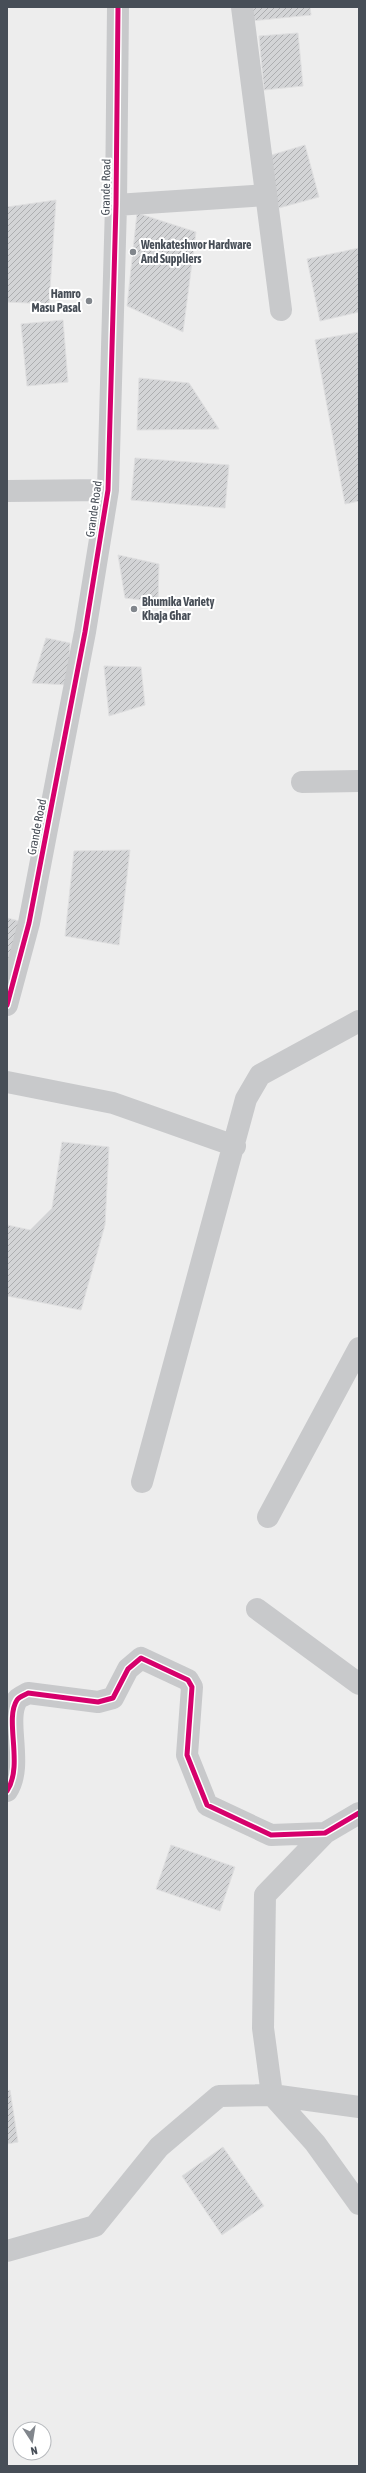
<svg xmlns="http://www.w3.org/2000/svg" width="366" height="2473" font-family="'Asap Condensed',sans-serif">
  <style>
    .building { fill: url(#building-hatch); stroke: #dfdfe0 }
    .lines { fill: none; stroke-linecap: round; stroke-linejoin: round }
    .minor { stroke: #c8c9cb; stroke-width: 22 }
    .cycleway-casing { stroke: #fff; stroke-width: 8 }
    .cycleway { stroke: #d6006c; stroke-width: 5 }
    .poi-dot { fill: #81868c; stroke: #fff; stroke-width: 1.5 }
    .labels { text-anchor: middle; dominant-baseline: central; stroke-width: 4; stroke-linejoin: round; paint-order: stroke }
    .street-label { font-size: 12px; fill: #474e57; stroke: #fff }
    .poi-label { font-size: 12px; font-weight: bold; fill: #474e57; stroke: #fff; text-anchor: start }
  </style>
  <defs>
    <pattern id="building-hatch" width="6" height="6" patternUnits="userSpaceOnUse"><rect width="6" height="6" fill="#d3d4d6"/><path d="M-1 1l2-2M0 6l6-6M5 7l2-2" fill="none" stroke="#adaeb0"/></pattern>
  </defs>
  <rect width="100%" height="100%" fill="#ededed"/>
  <path class="building" d="M250,7H310L311,15L251,21Z
    M298,33L303,86L264,90L259,36Z
    M305,145L319,197L279,208L265,157Z
    M56,200L49,304L7,302V207Z
    M137,213L196,232L183,332L127,306Z
    M359,248V312L320,321L307,259Z
    M63,320L68,382L27,386L21,324Z
    M359,332V501L345,504L315,340Z
    M139,378L189,383L219,429L137,430Z
    M135,458L229,465L225,508L131,500Z
    M118,555L159,564L158,602L125,598Z
    M46,638L70,643L69,685L32,683Z
    M104,666L141,667L145,705L109,716Z
    M130,850L119,945L65,936L74,851Z
    M7,918L23,922L7,971Z
    M62,1142L109,1147L105,1225L81,1310L7,1296V1225L30,1230L52,1208Z
    M171,1845L235,1867L220,1911L156,1889Z
    M10,2090L18,2142L7,2144V2091Z
    M223,2147L264,2206L222,2235L182,2176Z"/>
  <g class="lines">
    <path class="minor" d="M242,7L281,310
      M116,205L266,195
      M7,491L108,490
      M302,782L359,781
      M7,1005L29,923L61,756L85,632L108,490L116,205L118,7
      M7,1082L113,1103L235,1146
      M142,1482L246,1099L260,1075L359,1021
      M268,1517L359,1348
      M257,1609L359,1684
      M7,1791C24,1765 4,1720 17,1700C19,1697 25,1695 28,1693L98,1702L113,1698L128,1669L141,1658L188,1680L192,1687L187,1755L207,1805L271,1835L325,1833L359,1813
      M325,1833L265,1895L263,2028L272,2095L315,2143L359,2204
      M7,2251L95,2226L159,2147L219,2096L272,2095L359,2107"/>
    <defs>
      <path id="cycleway" d="M7,1005L29,923L61,756L85,632L108,490L116,205L118,7
        M7,1791C24,1765 4,1720 17,1700C19,1697 25,1695 28,1693L98,1702L113,1698L128,1669L141,1658L188,1680L192,1687L187,1755L207,1805L271,1835L325,1833L359,1813"/>
    </defs>
    <use href="#cycleway" class="cycleway-casing"/>
    <use href="#cycleway" class="cycleway"/>
  </g>
  <g class="poi-dot">
    <circle cx="133" cy="252" r="4"/>
    <circle cx="89" cy="301" r="4"/>
    <circle cx="134" cy="609" r="4"/>
  </g>
  <g class="labels">
    <g class="street-label">
      <text transform="translate(106 187) rotate(-89)">Grande Road</text>
      <text transform="translate(94 509) rotate(-82)">Grande Road</text>
      <text transform="translate(37 827) rotate(-79)">Grande Road</text>
    </g>
    <g class="poi-label">
      <text x="141" y="245">Wenkateshwor Hardware<tspan x="141" dy="14">And Suppliers</tspan></text>
      <text x="81" y="294" text-anchor="end">Hamro<tspan x="81" dy="14">Masu Pasal</tspan></text>
      <text x="142" y="602">Bhumika Variety<tspan x="142" dy="14">Khaja Ghar</tspan></text>
    </g>
  </g>
  <rect width="366" height="2473" fill="none" stroke="#474e57" stroke-width="16"/>
  <g transform="translate(32 2441) rotate(168)"><circle r="19" fill="#ffffff" stroke="#b5b8bc"/>
  <path d="M0-3L7 15L0 10L-7 15Z" fill="#81868c"/>
  <text y="-6" font-size="11" font-weight="bold" text-anchor="middle" fill="#474e57">N</text>
  </g>
</svg>
